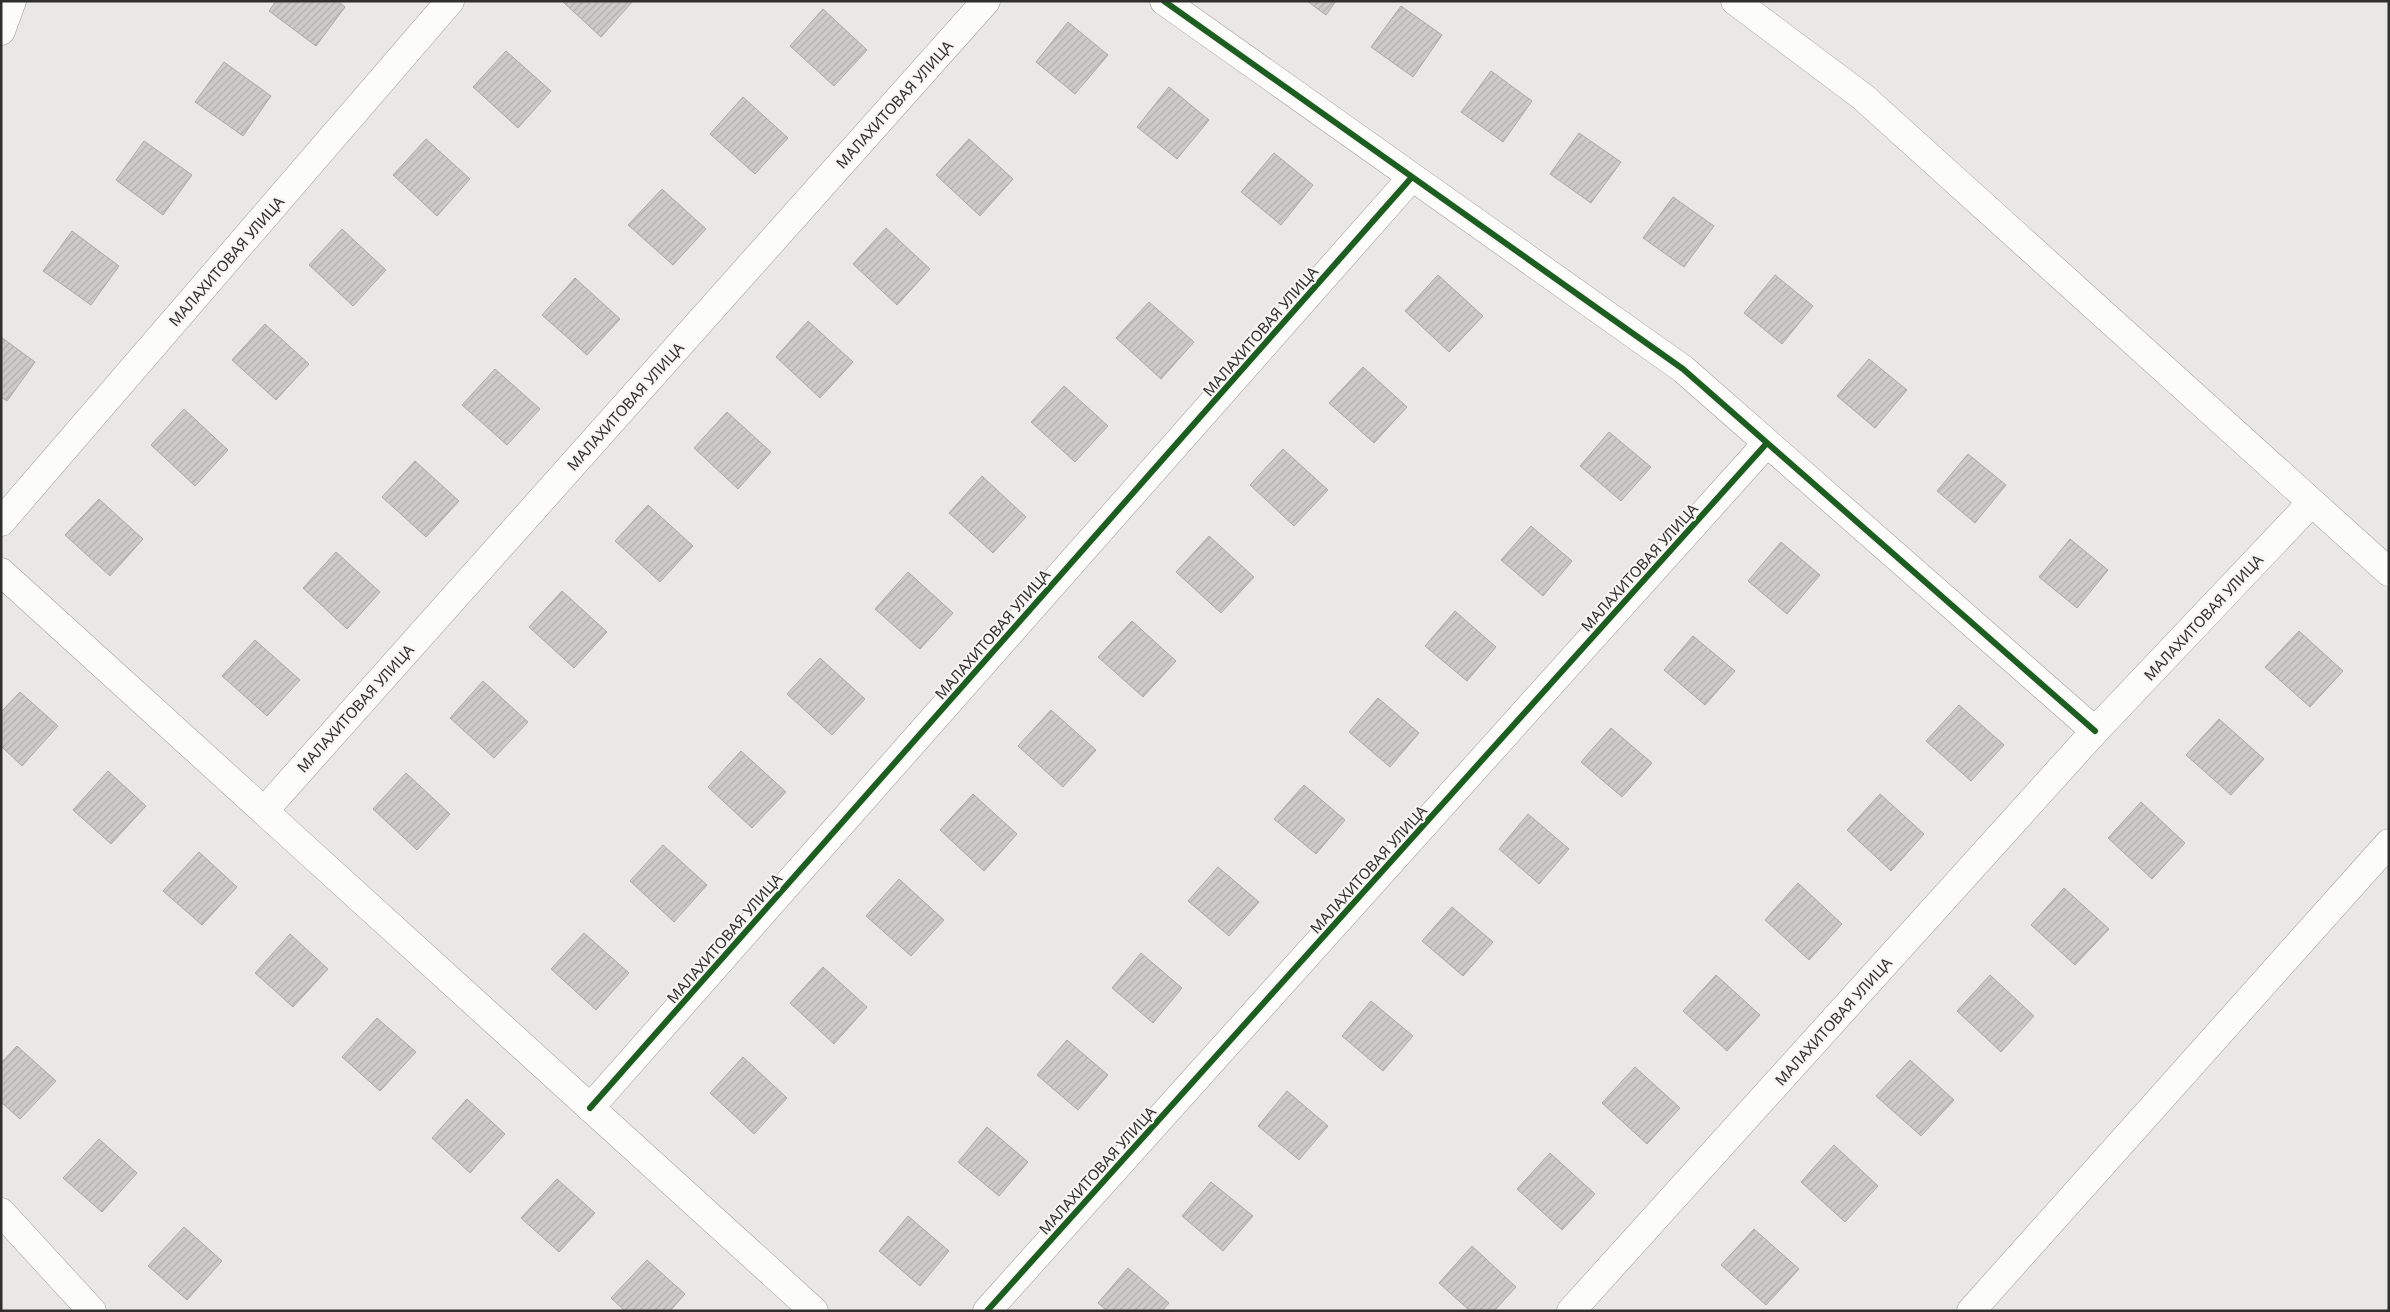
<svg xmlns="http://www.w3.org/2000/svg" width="2390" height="1312" font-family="'Noto Sans',sans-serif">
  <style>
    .building { fill: url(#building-hatch); stroke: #aaa9a8 }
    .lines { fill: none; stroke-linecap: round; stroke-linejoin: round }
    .minor-casing { stroke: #9d9c9b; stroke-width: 29 }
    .minor { stroke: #fcfcfb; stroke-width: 28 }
    .cycleway-casing { stroke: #f8f6f3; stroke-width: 9 }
    .cycleway { stroke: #1b5e20; stroke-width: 6 }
    .labels { text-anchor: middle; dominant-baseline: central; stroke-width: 4; stroke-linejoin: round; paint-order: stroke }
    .street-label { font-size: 15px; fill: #2f2f2d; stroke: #f8f6f3 }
  </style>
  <defs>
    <pattern id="building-hatch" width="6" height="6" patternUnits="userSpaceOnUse" patternTransform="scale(1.25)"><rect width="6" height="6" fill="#cccbca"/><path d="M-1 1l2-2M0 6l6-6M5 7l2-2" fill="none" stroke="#b0afae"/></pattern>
  </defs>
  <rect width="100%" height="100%" fill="#e9e8e7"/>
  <path class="building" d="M276,1H338L345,7L316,46L269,11Z
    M562,1H633L601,37Z
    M1307,1H1336L1326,15Z
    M1401,6L1442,35L1413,77L1371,47Z
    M823,9L867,50L834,86L790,46Z
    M1068,22L1108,55L1075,94L1036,62Z
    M506,51L551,91L518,128L473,87Z
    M224,62L271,96L243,136L195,102Z
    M1491,71L1532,101L1503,142L1461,112Z
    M1169,87L1209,120L1177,159L1137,127Z
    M743,97L788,138L755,174L710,134Z
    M1579,133L1621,162L1591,203L1550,174Z
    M426,139L470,179L437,216L393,175Z
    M969,139L1013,179L980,216L936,175Z
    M144,141L192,175L163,215L116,180Z
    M1274,153L1313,185L1281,225L1241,192Z
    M662,189L706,229L673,265L628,225Z
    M1673,197L1714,226L1684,267L1643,238Z
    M886,228L930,269L897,305L853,264Z
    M342,229L386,270L353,306L309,265Z
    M72,231L119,266L91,305L43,271Z
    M1438,275L1483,316L1449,352L1405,311Z
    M1775,275L1813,306L1782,344L1744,313Z
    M575,278L620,319L587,355L542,315Z
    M1149,302L1194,342L1161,379L1116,338Z
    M808,321L853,362L820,398L776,357Z
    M265,324L309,364L276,400L232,360Z
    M1,337L35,362L7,401L1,397Z
    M1869,359L1907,390L1875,428L1837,396Z
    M1363,367L1407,407L1374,443L1329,403Z
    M495,369L540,409L507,445L462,405Z
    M1064,386L1108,426L1075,462L1031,422Z
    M184,409L228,450L195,486L151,445Z
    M727,412L771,452L738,489L694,448Z
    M1609,432L1651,467L1621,501L1580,466Z
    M1283,449L1328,490L1294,526L1250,485Z
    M1968,454L2006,485L1975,523L1937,491Z
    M415,461L459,501L426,537L382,497Z
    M982,476L1026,517L993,553L949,513Z
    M99,499L143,539L110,576L65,535Z
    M648,505L693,546L660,582L615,541Z
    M1531,526L1572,561L1543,596L1501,560Z
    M1209,536L1254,577L1221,613L1176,572Z
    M2070,539L2108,570L2077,608L2039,577Z
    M1781,542L1820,575L1787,614L1748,581Z
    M336,552L380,592L347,629L303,588Z
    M908,572L953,613L920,649L875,609Z
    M562,591L607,632L574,668L529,627Z
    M1455,611L1496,647L1467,681L1425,646Z
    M1132,621L1176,661L1143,697L1098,657Z
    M2299,631L2343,671L2310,707L2265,667Z
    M1693,636L1735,671L1705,705L1664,670Z
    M255,640L300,680L267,716L222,676Z
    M820,658L865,699L832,735L787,694Z
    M483,681L528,722L494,758L450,718Z
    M20,692L58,726L22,766L1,746V712Z
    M1378,698L1419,733L1390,767L1349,732Z
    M1959,705L2004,745L1971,781L1926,741Z
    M1051,710L1096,750L1063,787L1018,746Z
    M2219,719L2264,759L2231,795L2186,755Z
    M1611,728L1652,763L1622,797L1581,762Z
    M741,751L786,792L752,828L708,787Z
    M108,771L146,806L111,844L73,810Z
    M406,773L450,814L417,850L373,809Z
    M1304,785L1345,820L1316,854L1274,819Z
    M973,794L1017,834L984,871L940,830Z
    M1880,794L1924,834L1891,871L1847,830Z
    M2141,802L2185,843L2152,879L2108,838Z
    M1528,814L1569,849L1539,884L1499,849Z
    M663,845L707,885L674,922L630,881Z
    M199,852L237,887L202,925L163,891Z
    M1218,867L1259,902L1229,936L1188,901Z
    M899,879L944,920L911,956L866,916Z
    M1798,883L1842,924L1809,960L1765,920Z
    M2064,888L2109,929L2075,965L2031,925Z
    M1452,907L1493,942L1463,976L1422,941Z
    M584,933L629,973L596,1010L551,969Z
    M290,934L328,969L293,1007L255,973Z
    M1141,953L1182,988L1153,1023L1112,988Z
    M823,967L867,1007L834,1044L790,1003Z
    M1716,975L1760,1015L1727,1051L1683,1011Z
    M1990,975L2034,1016L2001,1052L1957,1011Z
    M1371,1001L1413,1036L1383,1071L1342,1036Z
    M377,1018L416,1052L380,1091L342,1057Z
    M1067,1040L1108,1075L1078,1110L1037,1075Z
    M17,1046L56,1081L20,1119L1,1102V1063Z
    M743,1057L787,1098L754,1134L710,1093Z
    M1910,1060L1954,1100L1921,1136L1876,1096Z
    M1635,1067L1680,1108L1647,1144L1602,1103Z
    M1287,1091L1328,1126L1299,1160L1258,1126Z
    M467,1099L505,1134L470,1173L432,1138Z
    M987,1127L1028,1162L999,1196L958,1162Z
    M99,1139L137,1173L102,1212L63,1178Z
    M1834,1145L1878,1186L1845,1222L1801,1182Z
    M1550,1153L1595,1194L1562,1230L1517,1189Z
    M557,1179L595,1213L559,1252L521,1218Z
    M1211,1182L1253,1216L1223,1251L1182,1216Z
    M908,1216L949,1251L920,1286L879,1251Z
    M184,1227L222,1261L187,1300L148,1266Z
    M1754,1229L1799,1269L1766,1305L1721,1265Z
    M1472,1246L1516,1287L1494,1311H1470L1439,1283Z
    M647,1260L685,1294L670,1311H625L611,1298Z
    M1128,1268L1169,1303L1162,1311H1107L1098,1303Z"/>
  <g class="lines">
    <defs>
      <path id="minor" d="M1164,1L1683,369L2095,731
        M1735,1L1863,97L2389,572
        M1,31L12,1
        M1,522L450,1
        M1,572L814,1311
        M264,811L986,1
        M590,1108L1412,177
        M1,1212L92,1311
        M987,1311L1767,443
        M1571,1311L2095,731L2311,503
        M1971,1311L2389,843"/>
    </defs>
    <use href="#minor" class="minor-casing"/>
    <use href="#minor" class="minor"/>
    <defs>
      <path id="cycleway" d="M1164,1L1683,369L2095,731
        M590,1108L1412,177
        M987,1311L1767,443"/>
    </defs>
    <use href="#cycleway" class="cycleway-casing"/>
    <use href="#cycleway" class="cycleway"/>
  </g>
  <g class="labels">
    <g class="street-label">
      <text transform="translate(894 104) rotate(-48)">МАЛАХИТОВАЯ УЛИЦА</text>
      <text transform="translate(226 261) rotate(-49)">МАЛАХИТОВАЯ УЛИЦА</text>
      <text transform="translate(1260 331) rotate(-49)">МАЛАХИТОВАЯ УЛИЦА</text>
      <text transform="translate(625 406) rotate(-48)">МАЛАХИТОВАЯ УЛИЦА</text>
      <text transform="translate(1639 567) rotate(-48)">МАЛАХИТОВАЯ УЛИЦА</text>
      <text transform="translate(2203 617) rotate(-47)">МАЛАХИТОВАЯ УЛИЦА</text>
      <text transform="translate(992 634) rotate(-49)">МАЛАХИТОВАЯ УЛИЦА</text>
      <text transform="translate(355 708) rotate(-48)">МАЛАХИТОВАЯ УЛИЦА</text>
      <text transform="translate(1368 869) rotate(-48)">МАЛАХИТОВАЯ УЛИЦА</text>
      <text transform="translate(724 938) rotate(-49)">МАЛАХИТОВАЯ УЛИЦА</text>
      <text transform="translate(1833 1021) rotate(-48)">МАЛАХИТОВАЯ УЛИЦА</text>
      <text transform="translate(1097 1170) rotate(-48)">МАЛАХИТОВАЯ УЛИЦА</text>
    </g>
  </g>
  <rect width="2390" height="1312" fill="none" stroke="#2f2f2d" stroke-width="5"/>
</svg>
